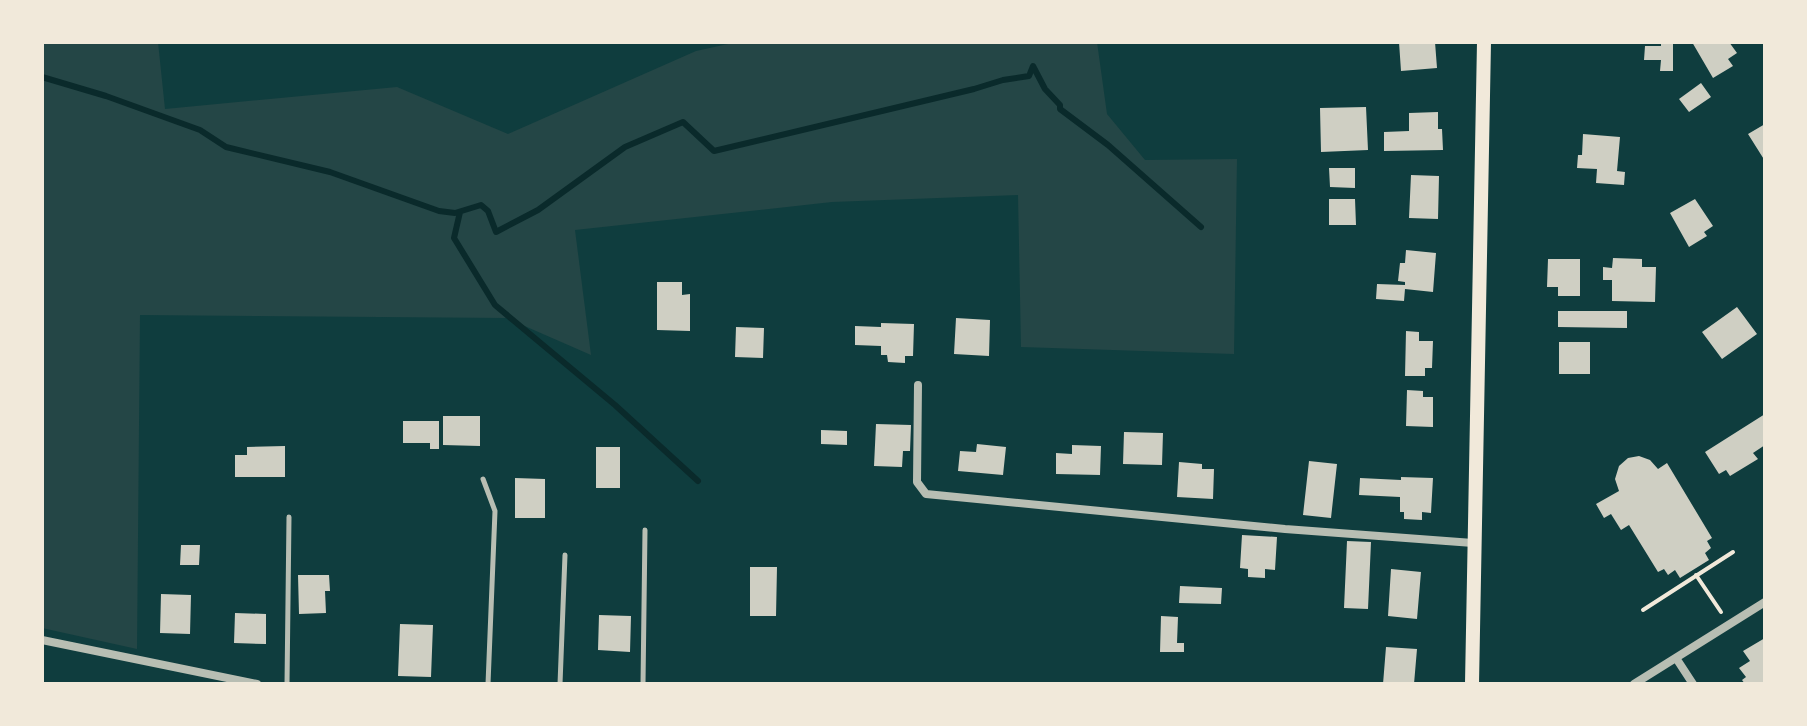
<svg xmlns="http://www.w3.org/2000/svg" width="1807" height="726" font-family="'Alegreya Sans',sans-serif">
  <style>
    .green { fill: #244646 }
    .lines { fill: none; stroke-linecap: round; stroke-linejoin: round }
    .stream { stroke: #0a2a2b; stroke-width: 6 }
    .building { fill: #cfcfc3 }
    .path { stroke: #f1e9da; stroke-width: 4 }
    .service { stroke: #b8beb3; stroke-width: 5 }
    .minor { stroke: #b8beb3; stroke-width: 8 }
    .secondary { stroke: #f1e9da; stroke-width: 14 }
  </style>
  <rect width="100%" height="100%" fill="#0f3d3e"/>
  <path class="green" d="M42,42H158L165,109L397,87L508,134L696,51L737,42H1097L1107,114L1145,160L1237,159L1234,354L1021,347L1018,195L832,202L575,230L591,355L506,318L140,315L137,649L42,628Z"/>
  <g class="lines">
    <path class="stream" d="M42,77L106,96L200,130L226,147L330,172L439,211L455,213L481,205L488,211L496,232L538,210L625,147L683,122L714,151L974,89L1003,80L1029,76L1033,66L1045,89L1060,105V109L1108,145L1201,227
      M460,212L454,238L495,305L615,405L698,481"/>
  </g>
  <path class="building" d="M1399,42H1435L1437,68L1401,71Z
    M1661,42H1673V71H1660L1661,60H1644L1645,46H1661Z
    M1692,42H1729L1737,53L1728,59L1733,66L1713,78Z
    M1701,83L1711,97L1689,112L1679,99Z
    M1366,107L1368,150L1321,152L1320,108Z
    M1438,112V129H1442L1443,150L1384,151V132L1409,131V113Z
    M1765,124V161L1748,134Z
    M1583,134L1620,137L1617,171L1625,172L1624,185L1596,183L1597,169L1577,168L1578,155H1582Z
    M1329,168H1355V188L1330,187Z
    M1411,175L1439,176L1438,219L1409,218Z
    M1329,199H1355L1356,225H1329Z
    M1695,199L1713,226L1704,232L1707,236L1689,247L1670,213Z
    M1406,250L1436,253L1433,292L1405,289L1404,301L1376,299L1377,284L1405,285V282L1398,281L1400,263H1405Z
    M1613,258L1642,259V267H1656L1655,302L1612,301V280H1603V267L1612,268Z
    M1548,259H1580V296H1558V287H1547Z
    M657,282H682V295L690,294V331L657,330Z
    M1737,307L1757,334L1722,359L1702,332Z
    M1558,311H1627V328L1558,327Z
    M956,318L990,320L989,356L954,354Z
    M881,323L914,324L913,356H905V363L888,362L887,355H881V346L855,345V326L881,327Z
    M736,327L764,328L763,358L735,357Z
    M1406,331L1419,332V341H1433L1432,368H1425V376H1405Z
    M1559,342H1590V374H1559Z
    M1407,390L1423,391V397H1433V427L1406,426Z
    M1765,414V445L1753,453L1758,459L1730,476L1726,470L1719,474L1705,452Z
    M443,416H480V446L443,445Z
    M403,421H439V449H430V443H403Z
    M876,424L911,425L910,451H903L902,467L874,466Z
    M821,430L847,431V445L821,444Z
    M1124,432L1163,433L1162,465L1123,464Z
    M977,444L1006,447L1003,475L958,471L960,451L976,452Z
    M1072,445L1101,446L1100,475L1056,474V453L1072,454Z
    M285,446V477H235V455H247V447Z
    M596,447H620V488H596Z
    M1639,456L1650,460L1658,469L1667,463L1712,538L1707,541L1711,548L1705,553L1709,560L1680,578L1675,570L1668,575L1664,569L1658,572L1629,525L1621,530L1611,514L1604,518L1596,504L1619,491L1615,479L1619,466L1628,458Z
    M1309,461L1337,464L1331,518L1303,515Z
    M1179,462L1202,464V469H1214L1213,499L1177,497Z
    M1401,477L1433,478L1431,513L1422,512V520L1404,519V512H1400V497L1359,495L1360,478L1401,480Z
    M515,478L545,479V518H515Z
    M1242,535L1277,537L1275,570L1265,569V578L1248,577V569L1240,568Z
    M1347,541L1371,542L1368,609L1344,608Z
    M181,545H200L199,565H180Z
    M750,567H777L776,616H750Z
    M1391,569L1421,572L1417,619L1388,616Z
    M298,575H329L330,591H325L326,613L299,614Z
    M1180,586L1222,588L1221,604L1179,603Z
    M161,594L191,595L190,634L160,633Z
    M235,613L266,614V644L234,643Z
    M599,615L631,616L630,652L598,650Z
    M1161,616L1178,617L1177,643H1184V652H1160Z
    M400,624L433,625L431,677L398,676Z
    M1765,638V684H1745L1742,680L1746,677L1739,668L1750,661L1743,651Z
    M1386,647L1417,649L1414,684H1383Z"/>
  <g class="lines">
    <path class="path" d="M1696,575L1721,612
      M1643,610L1733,552"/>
    <path class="service" d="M483,479L495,511L488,684
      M287,684L289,517
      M560,684L565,555
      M643,684L645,530"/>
    <path class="minor" d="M918,385L917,482L926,494L1285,529L1473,543
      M42,640L257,684
      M1676,658L1693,684
      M1634,684L1765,602"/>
    <path class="secondary" d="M1472,684L1484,42"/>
  </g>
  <rect width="1807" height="726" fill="none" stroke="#f1e9da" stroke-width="88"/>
</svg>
